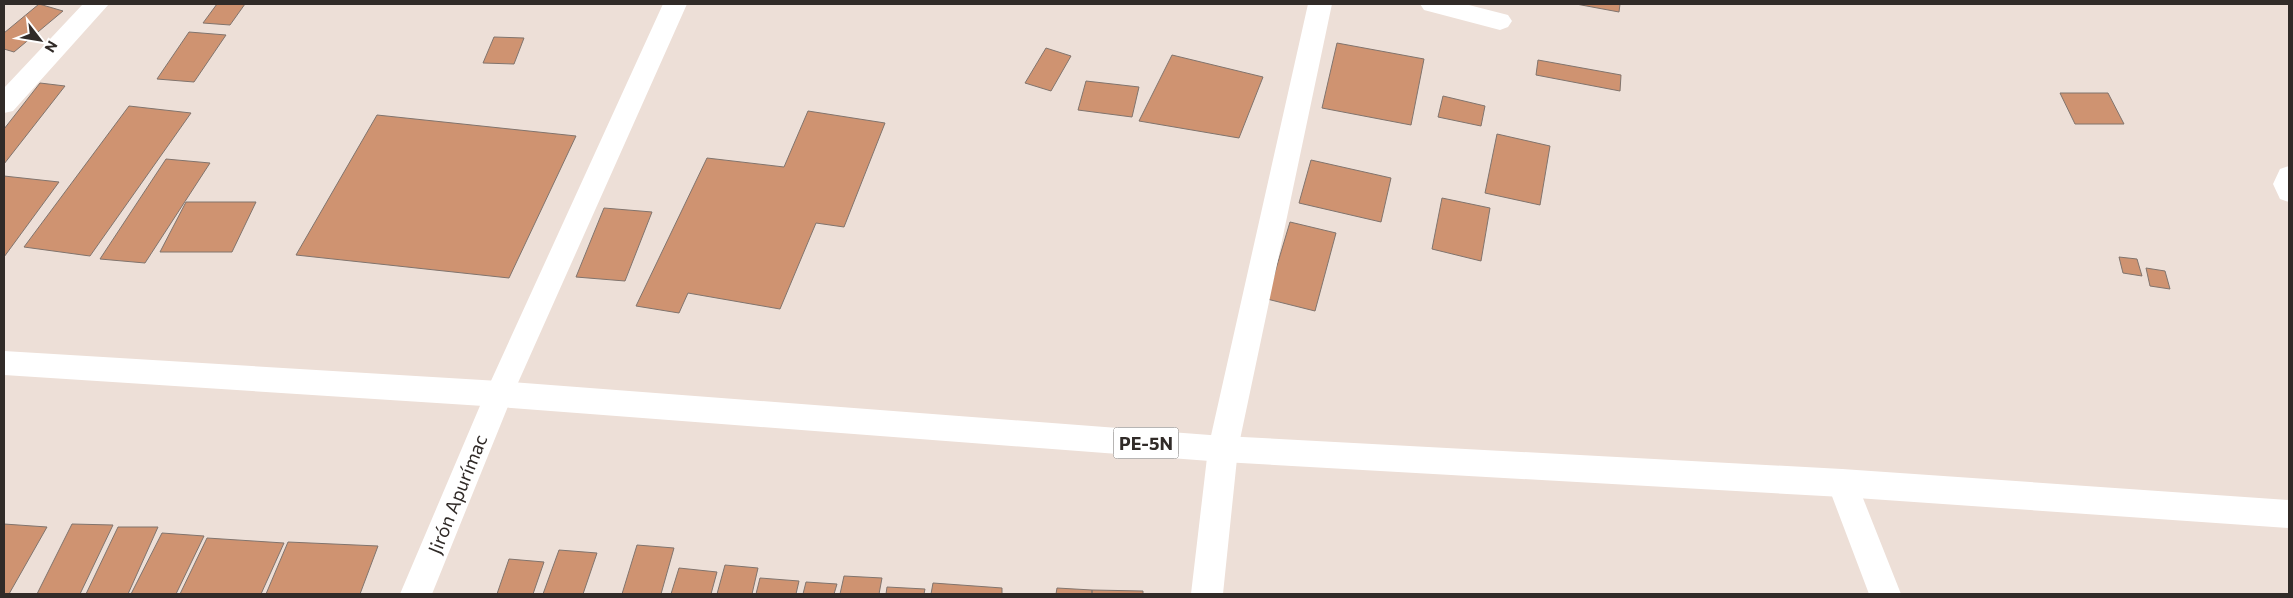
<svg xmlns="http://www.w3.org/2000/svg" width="2293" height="598" font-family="Commissioner,sans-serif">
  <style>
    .building { fill: #cf9371; stroke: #81746d }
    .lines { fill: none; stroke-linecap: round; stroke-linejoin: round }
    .minor { fill: #fff; fill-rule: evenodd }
    .highway { fill: #fff; fill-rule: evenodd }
    .labels { text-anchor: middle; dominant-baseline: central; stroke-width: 4.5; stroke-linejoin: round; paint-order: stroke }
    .shield { fill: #fff; stroke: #6f6b68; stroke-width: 1 }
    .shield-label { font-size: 18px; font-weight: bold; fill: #312b28 }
    .street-label { font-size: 19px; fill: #312b28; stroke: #fff }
  </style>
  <rect width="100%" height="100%" fill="#eddfd7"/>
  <path class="building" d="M39,4L63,11L14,52L4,49V33Z
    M217,4H245L230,25L203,23Z
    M1576,4H1620L1619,12Z
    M189,32L226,35L194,82L157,79Z
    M494,37L524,38L514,64L483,63Z
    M1337,43L1424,59L1411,125L1322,108Z
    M1046,48L1071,56L1051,91L1025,83Z
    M1172,55L1263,77L1239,138L1139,121Z
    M1538,60L1621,75L1620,91L1536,75Z
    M1086,81L1139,87L1132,117L1078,110Z
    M40,83L65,86L4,164V129Z
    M2060,93H2108L2124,124H2075Z
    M1443,96L1485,106L1481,126L1438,117Z
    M129,106L191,113L90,256L24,247Z
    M808,111L885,123L844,227L816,223L780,309L688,293L679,313L636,306L707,158L784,167Z
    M377,115L576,136L509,278L296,255Z
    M1497,134L1550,146L1540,205L1485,193Z
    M166,159L210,163L145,263L100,259Z
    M1311,160L1391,178L1381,222L1299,203Z
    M4,176L59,182L4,257Z
    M1442,198L1490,208L1481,261L1432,249Z
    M186,202H256L232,252H160Z
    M604,208L652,212L625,281L576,277Z
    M1290,222L1336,233L1315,311L1267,299Z
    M2119,257L2137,259L2142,276L2123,273Z
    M2146,268L2165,271L2170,289L2150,286Z
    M4,524L47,527L9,594H4Z
    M72,524L113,525L80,594H37Z
    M118,527H158L128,594H86Z
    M162,533L204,536L176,594H131Z
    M207,538L284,543L261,594H180Z
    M288,542L378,546L360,594H266Z
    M637,545L674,548L661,594H622Z
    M559,550L597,553L583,594H543Z
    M509,559L544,562L533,594H497Z
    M725,565L758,568L752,594H717Z
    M679,568L717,572L711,594H671Z
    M844,576L882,578L879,594H840Z
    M760,578L799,581L796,594H756Z
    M806,582L837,584L834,594H803Z
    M933,583L1002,588V594H931Z
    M887,587L925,589L924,594H886Z
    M1057,588L1092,590V594H1056Z
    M1092,590L1143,591V594H1092Z"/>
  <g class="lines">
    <path class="minor" d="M83,4H109L13,111L4,113V88Z
      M663,4H687L513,394L432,594H400L485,394Z
      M1308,4H1332L1238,449L1223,594H1191L1208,449Z
      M1420,4H1465L1508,15L1512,21L1508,27L1500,30L1424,10Z
      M2289,166V202L2280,199L2273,184L2280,169Z
      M1842,469L1853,473L1901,594H1869L1827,483L1831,473Z"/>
    <path class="highway" d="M4,351L499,381L1223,436L1842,469L2289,500V528L1842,497L1223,462L499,407L4,375Z"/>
  </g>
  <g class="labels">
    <rect class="shield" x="1113.5" y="427.5" width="65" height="31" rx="4"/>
    <g class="shield-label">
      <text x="1146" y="443">PE-5N</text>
    </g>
    <g class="street-label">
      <text transform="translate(457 494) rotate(-68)">Jirón Apurímac</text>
    </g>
  </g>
  <rect width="2293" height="598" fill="none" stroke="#312b28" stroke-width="10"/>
  <g transform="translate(40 40) rotate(121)" stroke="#ffffff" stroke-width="4" paint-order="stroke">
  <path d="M0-4L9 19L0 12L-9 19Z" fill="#312b28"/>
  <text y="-8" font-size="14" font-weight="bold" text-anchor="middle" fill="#312b28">N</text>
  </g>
</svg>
